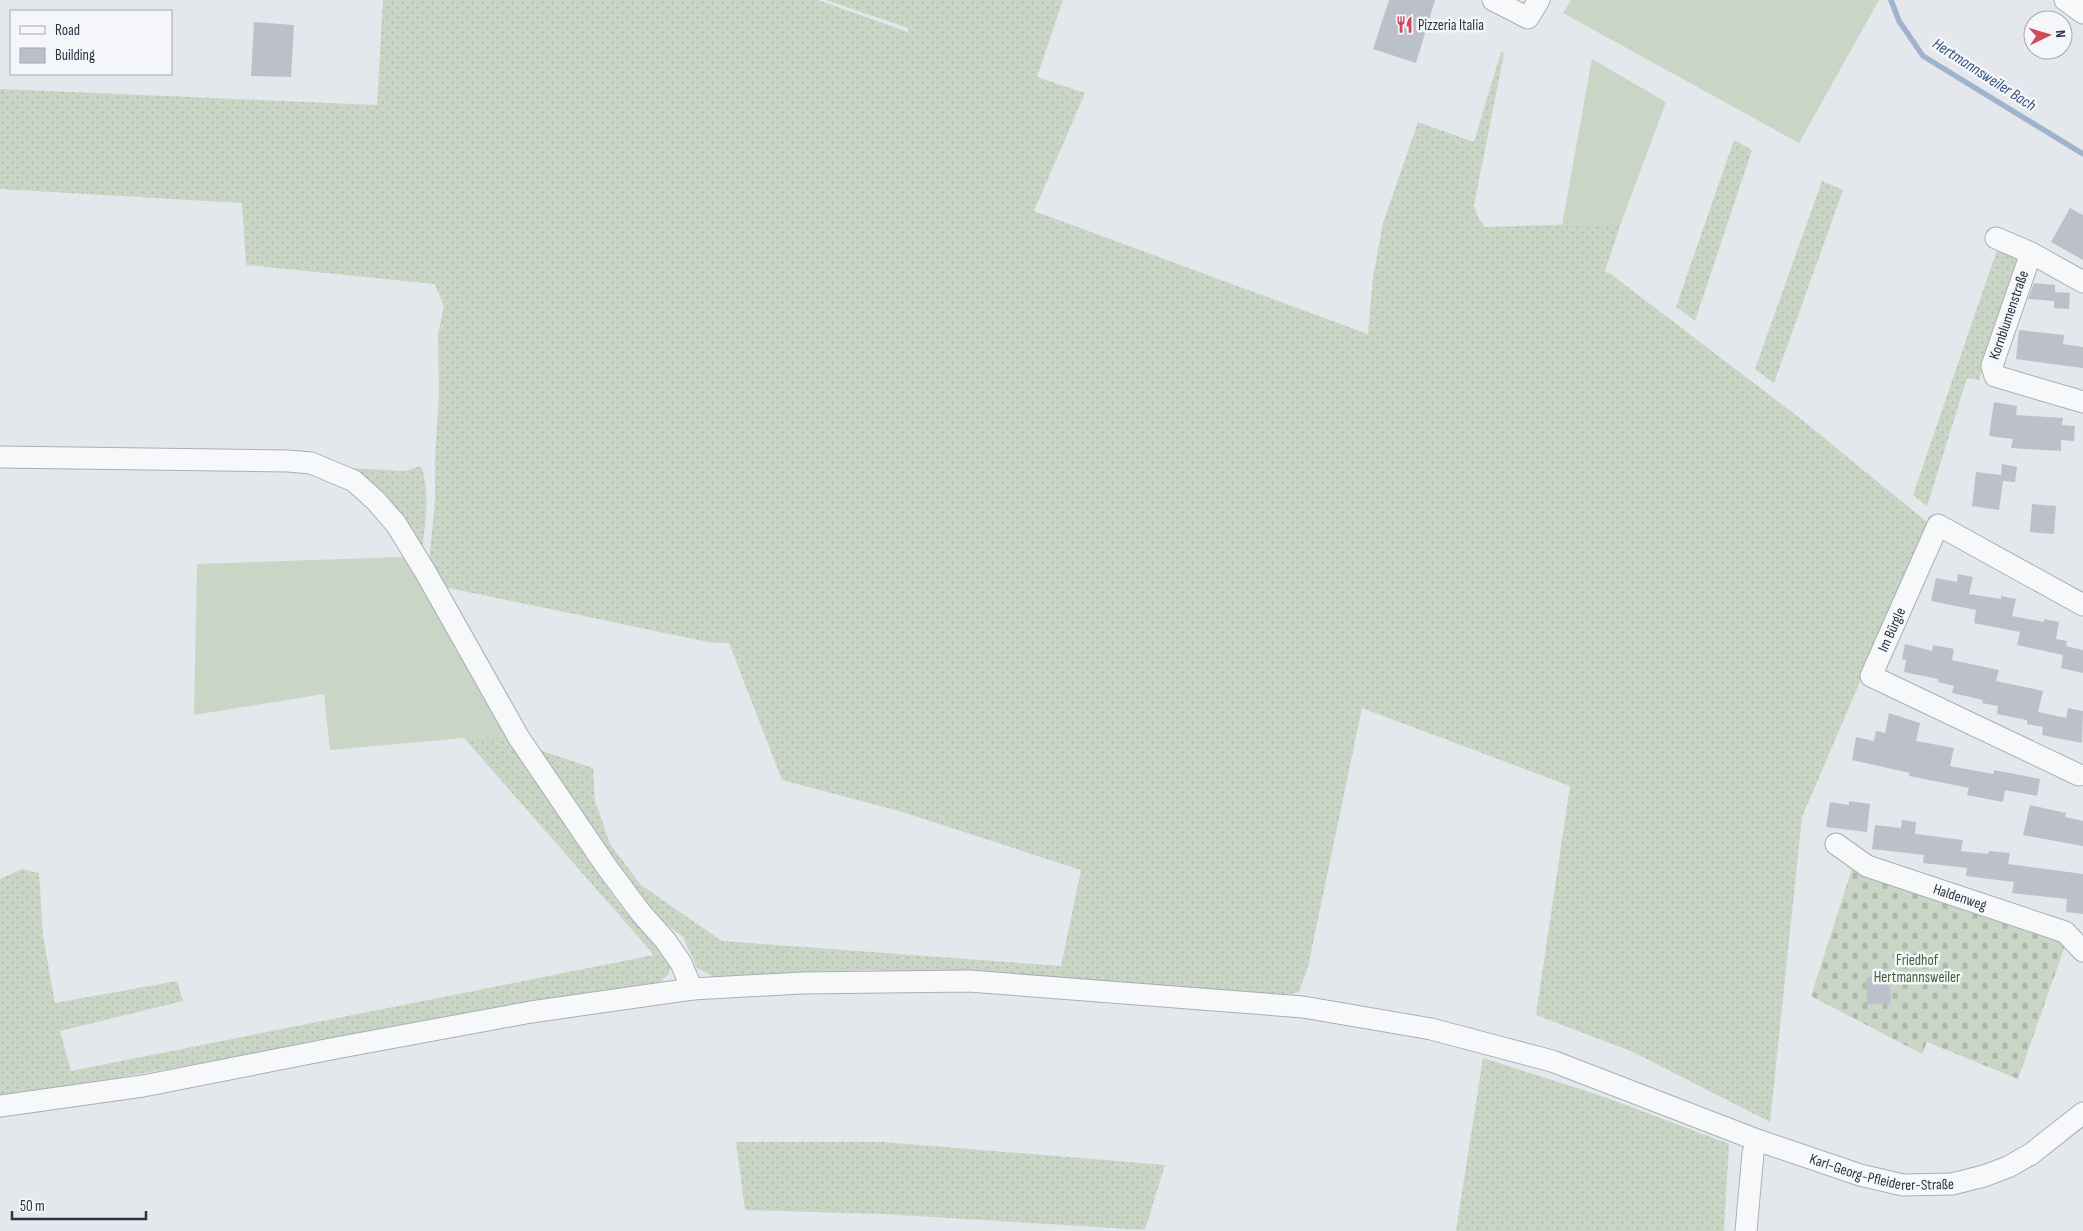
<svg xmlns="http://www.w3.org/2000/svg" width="2083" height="1231" font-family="'Sofia Sans Condensed',sans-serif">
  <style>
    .grass { fill: url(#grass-dots) }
    .cemetery { fill: url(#cemetery-stones) }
    .garden { fill: #c9d6c5 }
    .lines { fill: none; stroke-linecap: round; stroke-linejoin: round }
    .stream { stroke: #9fb4cc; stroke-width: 5.5 }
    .building { fill: #bbc0ca }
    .minor-casing { stroke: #a9aeb7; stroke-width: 23 }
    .minor { stroke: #f7f8fa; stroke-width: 21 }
    .labels { text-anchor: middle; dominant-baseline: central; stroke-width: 5; stroke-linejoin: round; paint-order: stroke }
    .poi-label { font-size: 15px; fill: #2b3445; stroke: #f4f6f9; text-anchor: start }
    .street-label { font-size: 15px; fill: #2b3445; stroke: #f4f6f9 }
    .park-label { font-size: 15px; fill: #3f6138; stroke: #f4f6f9 }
    .water-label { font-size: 16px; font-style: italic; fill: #34527a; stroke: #f4f6f9 }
  </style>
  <defs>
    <pattern id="grass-dots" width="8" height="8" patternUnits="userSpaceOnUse" patternTransform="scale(1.25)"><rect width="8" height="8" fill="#c9d6c5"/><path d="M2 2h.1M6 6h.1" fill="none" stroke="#adb8ab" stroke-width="1.8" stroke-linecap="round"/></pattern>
    <pattern id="cemetery-stones" width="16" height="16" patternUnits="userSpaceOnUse" patternTransform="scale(1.25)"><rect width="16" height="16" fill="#c9d6c5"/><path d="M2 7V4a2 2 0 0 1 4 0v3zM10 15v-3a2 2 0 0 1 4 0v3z" fill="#adb8ab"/></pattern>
  </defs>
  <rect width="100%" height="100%" fill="#e4e7ec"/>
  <path class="grass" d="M383,0H818L908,32V28L826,0H1063L1037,77L1085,93L1034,211L1368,334L1373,277L1383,223L1418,122L1474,142L1501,52L1504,54L1474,205L1478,217L1485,227L1621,223L1605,271L1612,275L1801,419L1928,523L1802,817L1770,1122L1633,1052L1536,1015L1570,786L1362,708L1308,967L1299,992L1272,998L1065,978L866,970L714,977L697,968L683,937L638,902L531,747L593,768L595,801L610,844L641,885L722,941L1061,966L1081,870L899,811L782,780L729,643L708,642L439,586L429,563L435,501V458L439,396L438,334L444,306L435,284L246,265L242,203L0,189V89L377,105Z
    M1734,140L1752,150L1695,321L1676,307Z
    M1822,181L1843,190L1774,383L1755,369Z
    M1998,247L2020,258L1979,380L1967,378L1927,506L1913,495Z
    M421,466C431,493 425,523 422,551L350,468L405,471Z
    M508,737C546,795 582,854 624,910C639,929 661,942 672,964L668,975L659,983L75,1085L0,1095V879L22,869L39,873L43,936L55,1003L177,981L183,1001L60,1031L71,1071L654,955L464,738Z
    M1483,1058L1602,1096L1729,1144L1724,1231H1456Z
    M736,1142H883L1165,1165L1145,1230L885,1214L745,1210Z"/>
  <path class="cemetery" d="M1852,869L2066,943L2018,1079L1927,1042L1922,1054L1811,996Z"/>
  <path class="garden" d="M1571,0H1879L1799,143L1563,13Z
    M1592,59L1666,102L1621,223L1562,225Z
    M404,557L508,737L464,738L330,750L324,694L194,715L197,564Z"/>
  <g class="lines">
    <path class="stream" d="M1891,0L1899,21L1923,56L2083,154"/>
  </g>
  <path class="building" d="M1389,0H1435L1416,63L1373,49Z
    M254,22L294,25L291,77L251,76Z
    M2070,208L2083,215V260L2051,242Z
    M2034,283L2055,285V292L2070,293L2069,309L2054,308V301L2028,299Z
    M2019,330L2064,335L2063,344L2083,347V368L2016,359Z
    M1994,402L2017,406L2016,415L2063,418L2062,425L2075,426L2074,441L2061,440V451L2011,448L2013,439L1989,436Z
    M2002,464L2017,467L2015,482L2003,481L1999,510L1972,506L1976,472L2001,475Z
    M2032,504L2056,506L2054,534L2030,532Z
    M1958,574L1973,577L1969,594L2001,599V596L2016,599L2012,616L2044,622V619L2059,622L2056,639L2067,641L2066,646L2083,650V673L2061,668L2063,655L2017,645L2020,632L1974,623L1976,610L1931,601L1936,578L1957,582Z
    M1905,644L1932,651L1933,645L1954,649L1952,660L1999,670L1996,681L2043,691L2038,712L2066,718L2068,708L2083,711L2082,743L2042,735L2043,727L2027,724V720L1997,714L1998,706L1982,703L1983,700L1952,693L1954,686L1938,682V679L1904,672L1906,660L1902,659Z
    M1889,713L1920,723L1916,741L1954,748L1950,766L1993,774L1994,770L2040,779L2037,796L2005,790L2003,802L1967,795L1969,788L1909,776L1910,773L1852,760L1856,737L1874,741L1876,731L1885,733Z
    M1849,801L1870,804L1867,832L1826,827L1830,802L1849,805Z
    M2030,805L2066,813L2065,817L2083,821V846L2023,835Z
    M1902,820L1916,822L1915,834L1963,840L1961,851L1988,854L1989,851L2010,853L2008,864L2083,874V914L2066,912L2067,899L2012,893L2014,882L1966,876L1967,868L1923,863L1924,855L1872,849L1875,825L1901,828Z
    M1866,977H1890L1891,1003L1867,1004Z"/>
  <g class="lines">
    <defs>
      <g id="minor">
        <path d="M1493,0L1528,18L1539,0"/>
        <path d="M2065,0L2083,13"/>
        <path d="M1996,238L2031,253L2083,282"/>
        <path d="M2031,253L1992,366L1995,376L2083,402"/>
        <path d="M0,457L288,461L311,463L354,481L376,501L396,524L426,573L519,738L606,866L641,913L665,940L681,963L692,989"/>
        <path id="s1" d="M2079,775L1871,676L1938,525L2083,605"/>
        <path id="s2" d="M1836,844L1867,866L2065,932L2083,951"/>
        <path id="s3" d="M0,1106L143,1086L336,1048L531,1012L692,989L802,983L969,981L1303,1007L1431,1029L1552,1061L1757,1140L1860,1175L1903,1185L1952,1184L1984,1176L2008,1167L2031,1154L2083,1113"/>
        <path d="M1746,1231L1753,1153L1757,1140"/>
      </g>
    </defs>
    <use href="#minor" class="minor-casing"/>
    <use href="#minor" class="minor"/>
  </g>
  <defs>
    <symbol id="restaurant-bare" viewBox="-9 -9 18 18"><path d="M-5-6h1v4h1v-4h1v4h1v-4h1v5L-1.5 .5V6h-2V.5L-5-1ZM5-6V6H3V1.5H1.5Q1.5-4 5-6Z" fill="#d1495b" stroke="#f4f6f9" stroke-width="2.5" paint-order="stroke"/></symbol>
  </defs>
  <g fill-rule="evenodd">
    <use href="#restaurant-bare" x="1392" y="12" width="25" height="25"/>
  </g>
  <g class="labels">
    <g class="poi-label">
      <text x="1418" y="25">Pizzeria Italia</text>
    </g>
    <g class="street-label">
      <text transform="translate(2009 315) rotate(-71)">Kornblumenstraße</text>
      <text stroke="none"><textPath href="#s1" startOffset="281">Im Bürgle</textPath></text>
      <text stroke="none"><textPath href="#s2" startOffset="136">Haldenweg</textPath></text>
      <text stroke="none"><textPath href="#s3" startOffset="1919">Karl-Georg-Pfleiderer-Straße</textPath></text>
    </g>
    <g class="park-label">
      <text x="1917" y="960">Friedhof<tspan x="1917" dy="17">Hertmannsweiler</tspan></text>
    </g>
    <g class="water-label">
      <text transform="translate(1984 75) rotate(33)">Hertmannsweiler Bach</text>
    </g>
  </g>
  <rect x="10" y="10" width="162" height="65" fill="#f4f6f9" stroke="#a4a8b1"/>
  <rect x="20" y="26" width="25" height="8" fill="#f7f8fa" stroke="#a4a8b1"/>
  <text x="55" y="35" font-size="15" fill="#2b3445">Road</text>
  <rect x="20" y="48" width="25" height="15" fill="#bbc0ca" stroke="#a4a8b1"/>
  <text x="55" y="60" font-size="15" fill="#2b3445">Building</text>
  <g transform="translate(2048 35) rotate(85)"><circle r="24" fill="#f4f6f9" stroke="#a4a8b1"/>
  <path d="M0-4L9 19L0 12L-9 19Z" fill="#d1495b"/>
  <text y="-8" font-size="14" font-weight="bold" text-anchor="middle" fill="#2b3445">N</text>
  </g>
  <path d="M12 1211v8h134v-8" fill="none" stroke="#2b3445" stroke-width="2.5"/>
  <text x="20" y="1211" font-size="15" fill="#2b3445" stroke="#f4f6f9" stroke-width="4" paint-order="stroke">50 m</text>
</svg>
